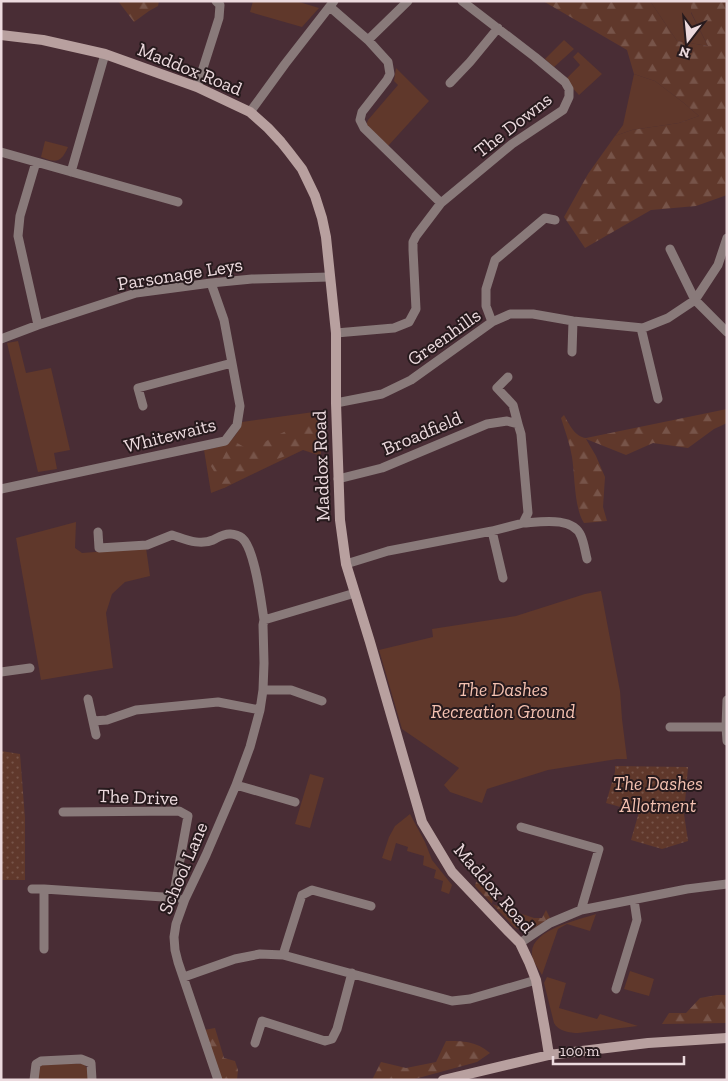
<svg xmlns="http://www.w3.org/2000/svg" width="728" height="1081" font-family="'Zilla Slab',serif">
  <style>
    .green { fill: #60382b }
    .forest { fill: url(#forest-firs) }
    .garden { fill: url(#garden-dots) }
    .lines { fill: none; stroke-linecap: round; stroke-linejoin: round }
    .street { stroke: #897a7a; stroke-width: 9 }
    .secondary { stroke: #b8a09f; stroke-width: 10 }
    .labels { text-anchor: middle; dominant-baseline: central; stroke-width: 4; stroke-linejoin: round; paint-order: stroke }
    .street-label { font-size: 19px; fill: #ecdade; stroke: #271a1d }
    .park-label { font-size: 19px; font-style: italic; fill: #f5c2b1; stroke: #271a1d }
  </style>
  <defs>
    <pattern id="forest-firs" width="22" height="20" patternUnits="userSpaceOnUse" patternTransform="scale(1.25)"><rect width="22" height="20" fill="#60382b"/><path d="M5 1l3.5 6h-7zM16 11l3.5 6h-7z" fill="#775449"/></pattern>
    <pattern id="garden-dots" width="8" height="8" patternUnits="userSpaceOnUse" patternTransform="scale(1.25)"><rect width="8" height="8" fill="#60382b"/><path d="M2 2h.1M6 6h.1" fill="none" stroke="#775449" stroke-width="1.8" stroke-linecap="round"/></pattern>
  </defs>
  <rect width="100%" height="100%" fill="#492d35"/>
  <path class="green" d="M253,1H296L319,8L302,27L250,12Z
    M650,1H691V13L708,46L677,41Z
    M564,40L574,49L554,67L545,59Z
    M578,52L602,74L579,95L565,80L580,65L573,57Z
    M396,68L429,101L388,146L366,125L368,120L398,85L394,81Z
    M634,74L655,81L684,103L699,116L679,123L632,130L615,136L623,125Z
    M45,141L68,147C61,163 56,163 41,157Z
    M18,341L26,373L51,368L70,450L54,453L57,469L38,472L7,343Z
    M321,411V456L303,450L224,488L211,493L204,450C224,447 235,442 242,422Z
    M76,522L75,548L82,553L146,548L150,576L125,582L112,594L106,613L113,668L41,680L16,538Z
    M601,591L620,691L622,719L627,759H617L548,770L487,789L482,803L450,792L444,785L459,768L402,729L379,650L433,637L432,629L516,616L585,594Z
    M310,774L324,778L310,828L295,824Z
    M410,814L425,842L432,860L452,885L449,894L441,891L443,881L434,878L436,870L423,865L424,856L407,851L408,847L396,843L391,861L382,858L389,837L395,826Z
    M596,914L590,931L567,924L558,929L542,975C539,969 532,961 532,954C530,930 578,920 596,914Z
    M630,971L654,979L649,996L624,989Z
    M547,977L566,983L559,1008L597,1019L600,1014L638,1026L578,1033C570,1033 558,1031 554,1023L544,983Z
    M45,1062L84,1064L88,1070L89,1080H37L40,1067Z"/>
  <path class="forest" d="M118,1H159L158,6L149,11L134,22Z
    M543,1H650L677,41L708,46L691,12V1H727V195L696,206L651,210L585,248L564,217L588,174L615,136L632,130L679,123L699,116L684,103L655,81L634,74L627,50Z
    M727,409V423L714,429L688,448L653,443L626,455L586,439L596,456L605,477L603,507L607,521L584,523C574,508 575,475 572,457C570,444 565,431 561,418L564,415C569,424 575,437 586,438Z
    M302,423L318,429L315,445L272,461L224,488L209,463L221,467L222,460L232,440L251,451L268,440Z
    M476,882L495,886L492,904L534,918H542L546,910L550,918L532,929L525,930L515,928L475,886Z
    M717,995H727V1023L662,1024L669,1013H686L700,998Z
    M215,1028L224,1058L235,1061L238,1070L237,1080H220L204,1030Z
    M446,1041C463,1041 476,1041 490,1053L477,1062L411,1080H372L381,1062L406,1068L436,1062Z"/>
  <path class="garden" d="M1,751L20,754L25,818V880H1Z
    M615,766L688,767L684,814L688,841L662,849L631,840L639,812L606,803L615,772Z"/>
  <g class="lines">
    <path class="street" d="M330,7L368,40L388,62L390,74L387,80L362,112L360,120L364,128L441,203
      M368,40L408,1
      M450,83L470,62L498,28
      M197,87L219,18L220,5L216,1
      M250,112L285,64L334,1
      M1,152L178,202
      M36,162L20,216L18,236L38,325
      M71,172L105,54
      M670,249L695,300L727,332
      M492,322L486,306V289L495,260L545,218L555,220
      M641,328L658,399
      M336,333L394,328L409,322L416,309L413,250V242L416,236L441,203L512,144L563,110L569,97V89L565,82L535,57L462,1
      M1,339L38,325L136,293L211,283L252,279L330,277
      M572,352L573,321
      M508,377L497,388L513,405L518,424
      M336,403L382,394L411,380L492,322L510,314H533L573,321L643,328L668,318L695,300L718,265L727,238
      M143,406L138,388L232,363
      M338,479L382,468L487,424L507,421L518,424L521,434L528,513L523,523L492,531L388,551L346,564
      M1,489L225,441L237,425L240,406L224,320L211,283
      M523,523C540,522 573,516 581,536C584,543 585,551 587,559
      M492,531L503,578
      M98,532L99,548L147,545L172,535C185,539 199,546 213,540C219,537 224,533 231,534C234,534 240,536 242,538C255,549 261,601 264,620L263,625L264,663L263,690L260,710L250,747L236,785L206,855L185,899L176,924L174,937L175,950L178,962L218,1080
      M264,620L355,593
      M1,672L30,668
      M263,690H291L322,701
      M88,699L96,735
      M727,700L726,727L727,741
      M93,721L107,720L136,710L218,702L260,710
      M670,727H726
      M236,785L295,802
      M63,812L179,811L188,816L173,898
      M521,827L599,849L581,910
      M32,889H44
      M520,943L550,923L581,910L687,889L727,884
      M44,949V889L178,898
      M283,955L302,895L312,890L371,906
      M184,977L235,959L260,954L283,955L452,1001L470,999L536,980
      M616,989L637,920L634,900
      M255,1043L262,1021L325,1041L332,1039L337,1029L352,973
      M34,1080L36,1064L41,1061L81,1059L91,1063L92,1080"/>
    <path class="secondary" d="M1,35L43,40L105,54L197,87L250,112L268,128L281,142L289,152L302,169L315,196L322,218L326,237L336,333V403L340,520L346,564L370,642L422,822L452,872L509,932L520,943L529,962L536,980L545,1030L549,1055
      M443,1080L549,1055L648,1043L727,1038"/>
  </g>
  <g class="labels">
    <g class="street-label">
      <text transform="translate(190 69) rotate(22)">Maddox Road</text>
      <text transform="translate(513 125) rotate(-38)">The Downs</text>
      <text transform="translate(180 274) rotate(-9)">Parsonage Leys</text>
      <text transform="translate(444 337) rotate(-35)">Greenhills</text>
      <text transform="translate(422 433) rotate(-23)">Broadfield</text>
      <text transform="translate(170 435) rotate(-14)">Whitewaits</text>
      <text transform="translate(321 466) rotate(-92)">Maddox Road</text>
      <text transform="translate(138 797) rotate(2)">The Drive</text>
      <text transform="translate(183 868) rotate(-67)">School Lane</text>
      <text transform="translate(494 888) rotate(49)">Maddox Road</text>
    </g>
    <g class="park-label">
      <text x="503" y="689">The Dashes<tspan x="503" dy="22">Recreation Ground</tspan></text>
      <text x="658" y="783">The Dashes<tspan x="658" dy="22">Allotment</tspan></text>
    </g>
  </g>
  <rect width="728" height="1081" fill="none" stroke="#ecdade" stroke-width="5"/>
  <g transform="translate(688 40) rotate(196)" stroke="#271a1d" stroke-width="4" paint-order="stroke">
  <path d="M0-4L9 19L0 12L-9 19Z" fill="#ecdade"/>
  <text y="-8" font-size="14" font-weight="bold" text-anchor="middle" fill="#ecdade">N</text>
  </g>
  <path d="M553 1056v8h131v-8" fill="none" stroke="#ecdade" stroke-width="2.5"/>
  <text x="560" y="1056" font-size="15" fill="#ecdade" stroke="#271a1d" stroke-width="4" paint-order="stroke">100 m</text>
</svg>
